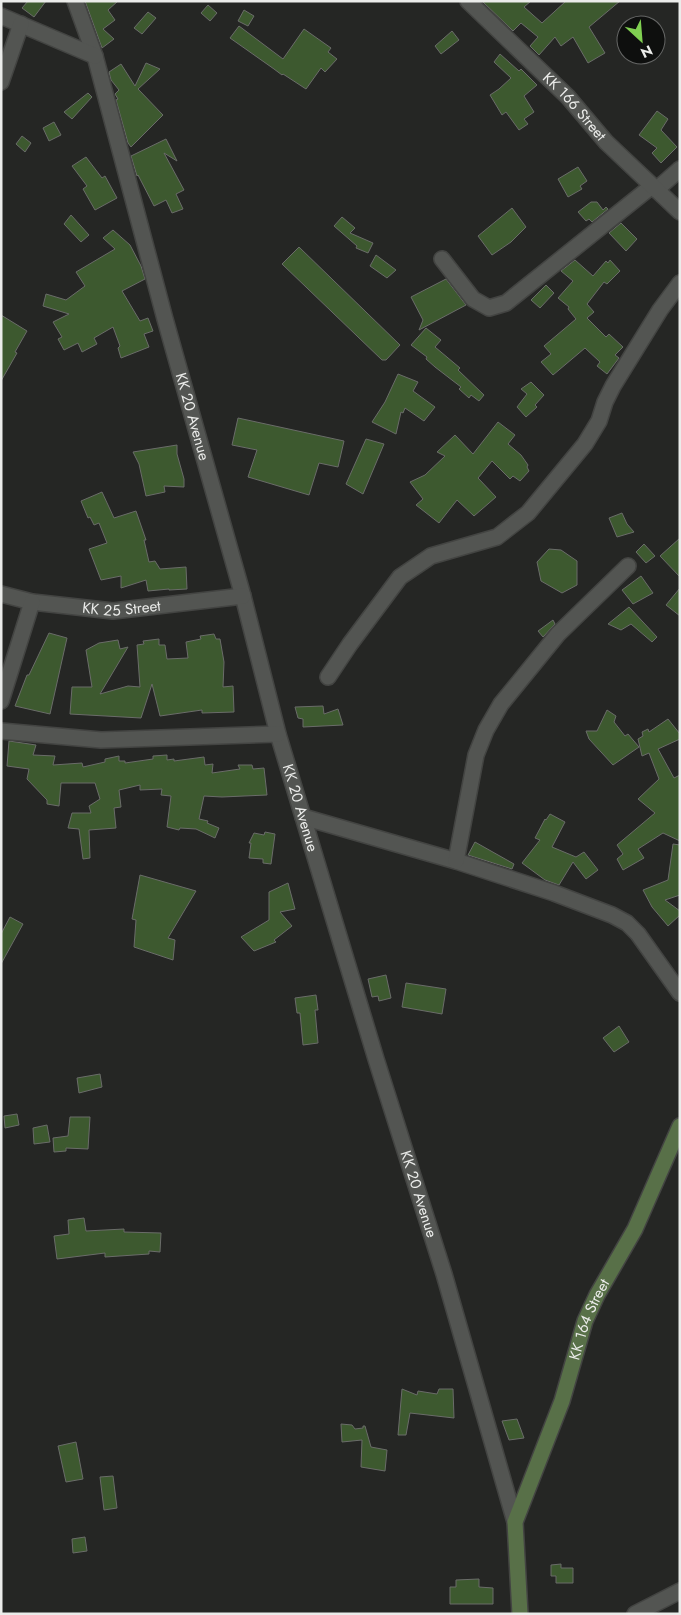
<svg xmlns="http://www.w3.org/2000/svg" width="681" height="1615" font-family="Jost,sans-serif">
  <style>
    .building { fill: #3d592f; stroke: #6a6c69 }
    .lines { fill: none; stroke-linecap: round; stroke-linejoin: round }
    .minor-casing { stroke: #434442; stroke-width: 18 }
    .tertiary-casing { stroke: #434442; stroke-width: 18 }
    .secondary-casing { stroke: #434442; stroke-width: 18 }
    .minor { stroke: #535552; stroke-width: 15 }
    .tertiary { stroke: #535552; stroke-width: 15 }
    .secondary { stroke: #587048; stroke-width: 15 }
    .labels { text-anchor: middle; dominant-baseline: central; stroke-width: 4; stroke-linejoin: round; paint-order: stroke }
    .street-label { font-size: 15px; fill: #ebecea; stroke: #0e0f0e }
  </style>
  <rect width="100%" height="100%" fill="#252624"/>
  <path class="building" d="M28,1H46L34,17L22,8Z
    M85,1H118L108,10L115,20L103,29L114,39L102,48Z
    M482,1H531L524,7L542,23L566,1H620L589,27L605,53L588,63L573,37L561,46L555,37L539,55L530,46L538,37L521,23L513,31Z
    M208,5L217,13L210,21L201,13Z
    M244,10L254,16L248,26L238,21Z
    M148,12L156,18L142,34L134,28Z
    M239,26L283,59L304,29L331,48L328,52L337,59L325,72L321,68L306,89L283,74L282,75L274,69L230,38Z
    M452,31L459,40L441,54L435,46Z
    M500,54L519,71L521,69L537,85L524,96L534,112L524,119L528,124L519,130L506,112L502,115L490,95L499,89L511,78L494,62Z
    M146,63L160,69L138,89L163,115L131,147L128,143L116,100L118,99L115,94L119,90L111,80L109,72L121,64L135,86Z
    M88,93L92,97L72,119L64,112Z
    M657,111L668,119L661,130L677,147L661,163L652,153L657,148L639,135Z
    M54,122L61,135L49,141L43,128Z
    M22,136L31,143L25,152L16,144Z
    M166,139L177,161L164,153L184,190L176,194L183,209L172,213L166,200L154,206L138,175L137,176L131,156Z
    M86,157L102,178L105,176L117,198L95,210L83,189L87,186L72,166Z
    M578,167L587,181L580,186L582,189L568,197L558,179Z
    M591,202H597L603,210L606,207L608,209L592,222L589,219L586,221L578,212Z
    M512,208L526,227L511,242L492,255L478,236Z
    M71,215L89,235L81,242L64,224Z
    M342,217L355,228L350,233L373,243L368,253L356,248L357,246L334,226Z
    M621,223L637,239L626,251L609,233Z
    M113,230L130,245L141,266L145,279L122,291L140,321L148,318L153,331L144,334L149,347L121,358L118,348L120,346L113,327L94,338L97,344L82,352L78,343L64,350L58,339L62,337L53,322L69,314L43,306L46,294L66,300L85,286L76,272L115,249L103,238Z
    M299,247L400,345L386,360H382L282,264Z
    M376,255L396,270L387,278L370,266Z
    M575,260L593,276L606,261L608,263L610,260L620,271L607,284L604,282L587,304L594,312L587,318L606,337L609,334L623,347L615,355L619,358L607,374L597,366L600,362L585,348L553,375L541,362L551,354L544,346L576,319L568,309L569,307L558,298L573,281L561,271Z
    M446,279L466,305L419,330L423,320L411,297Z
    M546,285L554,293L540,308L531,300Z
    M1,315L27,331L15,352L17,353L1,381Z
    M426,328L441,340L435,347L460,368L458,370L484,395L479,401L471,395L469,398L459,389L461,387L435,367L426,359L427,357L411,345Z
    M398,374L418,382L413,391L435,407L424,421L405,408L403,413L401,412L396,434L372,422L385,402Z
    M531,382L544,395L535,405L537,407L526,417L517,407L527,394L521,389Z
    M238,418L344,441L338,467L319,463L309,495L248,477L257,450L232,445Z
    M498,422L515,435L508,444L521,455L528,465L527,467L529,471L520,481L513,476L510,479L492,461L478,478L496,497L474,516L457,500L439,523L416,505L423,499L410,482L425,475L445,456L437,452L455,435L473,454Z
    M366,439L384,444L363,494L346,484Z
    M177,445V454L184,479V487L164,486L165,492L146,496L139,464L133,452Z
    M102,492L114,518L136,511L146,540H144L149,562L155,561L160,569L186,567L187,589L169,590V589L148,591L146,580L121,588V576L101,580L89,549L107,543L99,523L94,525L90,517L88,518L81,501Z
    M622,513L627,524L634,532L617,537L609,518Z
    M680,538V577L660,556Z
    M644,544L655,556L646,563L636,552Z
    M549,549L561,550L577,561V585L562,593L541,581L537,562Z
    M641,576L653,593L633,604L622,590Z
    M680,588V616L666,605Z
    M629,607L657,637L652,642L631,624L621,630L608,624Z
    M553,620L555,624L543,637L538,631Z
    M49,633L67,638L50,714L15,706L27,675H29Z
    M214,634L216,639H220L224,662L223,687L233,686L234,712L202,713V710L160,716L152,684L141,718L70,714L72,687H92L86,650L99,643L118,640L120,649L128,647L100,694L128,686L140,687L137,645L144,644L143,641L159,639V645H165L167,659L188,658L186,642L201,639L200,636Z
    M323,706L324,714L338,709L343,725L303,727V719L298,718L295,707Z
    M607,710L616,716L614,722L625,736L628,734L639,747L613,765L589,739L586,731H597Z
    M668,719L680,734V739L658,749L674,778L680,775V841L663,833L638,849L644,858L623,870L617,859L623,854L617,845L655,813L638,799L659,779L649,753L642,756L638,739L643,736L642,732L648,729L649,732Z
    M9,741L36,745L33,755L55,756L53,765L82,763L83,767L105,762V759L119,756V761H125V763L153,759V756L167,755V760L174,759V761L204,757L205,765L213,764L212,773L240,769L238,765H252L253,769L264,768L267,795L222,797L204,796L199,819L208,821L207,823L219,828L215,838L196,829L180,828L179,830L167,827L171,796L161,795L162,789L140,790V785L119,790L121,807L114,808L116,828L89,830L90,858L83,859L79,829L68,828L72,813H91L89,806L100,799L95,783H61L59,806L47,804V800L27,779L29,769L7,766Z
    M550,814L565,822L552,847L576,857L584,852L598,870L586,879L573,862L559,885L545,880L522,863L540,840L535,838L545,819L546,820Z
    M265,832L275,834L271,864L263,863V859L249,858L251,843H249L254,833L264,835Z
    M475,842L514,864L512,869L468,855Z
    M673,844L680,845V895L665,900L680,911V915L668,926L652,907L643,890L668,880Z
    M140,875L196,891L168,938L175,940L173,960L134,947L136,920L132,919Z
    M288,883L295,909L280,912L292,926L274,940L276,942L254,951L241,937L269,920V892Z
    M10,917L23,924L1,964V934Z
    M386,975L391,998L379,1001L378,996L372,997L368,979Z
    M406,983L446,989L442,1014L402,1007Z
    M316,995L318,1010H315L318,1043L303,1045L300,1013H297L295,998Z
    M619,1026L629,1042L614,1052L603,1038Z
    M100,1074L102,1087L79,1093L77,1078Z
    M17,1114L19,1125L5,1128L4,1116Z
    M70,1117H90L88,1149L66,1148V1151L54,1152L53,1138L68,1136Z
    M47,1125L50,1142L34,1144L33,1128Z
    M84,1218L86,1231L124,1229V1232L161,1233L160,1252L149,1251V1254L105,1257V1253L57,1259L54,1236L69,1234L68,1220Z
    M402,1389L417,1395L418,1391L437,1394L439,1389H453L454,1418L410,1413L406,1435H398Z
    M517,1419L524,1438L509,1440L502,1421Z
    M341,1424L352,1425L355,1429L363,1428V1426H365L371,1447L387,1450L385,1471L361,1467L362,1440L342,1442Z
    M76,1442L83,1479L66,1482L58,1446Z
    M113,1476L117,1508L104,1510L100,1477Z
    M85,1537L87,1551L73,1553L72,1539Z
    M561,1564V1568H573V1583H556V1576H551V1565Z
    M479,1579V1587L493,1588V1604H450V1587H456V1580Z"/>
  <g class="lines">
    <defs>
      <g id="minor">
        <path id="s1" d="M75,1L95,56L165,319L243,596L278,734L376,1059L444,1274L515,1522"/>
        <path d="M1,16L95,56"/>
        <path d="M1,82L21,24"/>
        <path d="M656,190L680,169"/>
        <path d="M442,259L473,299L489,308L506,303L652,186"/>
        <path id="s2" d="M1,594L32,602L113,611L243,596"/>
        <path d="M328,677L350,644L400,577L431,556L497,537L528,513L585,444L599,421L605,402L613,386L660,310L680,283"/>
        <path d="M1,701L32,602"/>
        <path d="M1,731L101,740L278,734"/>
        <path d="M303,817L456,861L554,893L612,915L627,923L638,934L680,993"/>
        <path d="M456,861L476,755L486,730L501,704L558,634L628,566"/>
        <path d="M635,1614L680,1591"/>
      </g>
      <g id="tertiary">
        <path id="s3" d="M468,1L568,97L606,142L680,212"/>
      </g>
      <g id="secondary">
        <path id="s4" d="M520,1614L515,1522L562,1401L585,1321L597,1295L635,1229L680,1126"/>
      </g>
    </defs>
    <use href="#minor" class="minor-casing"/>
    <use href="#tertiary" class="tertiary-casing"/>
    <use href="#secondary" class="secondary-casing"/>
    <use href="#minor" class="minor"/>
    <use href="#tertiary" class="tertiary"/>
    <use href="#secondary" class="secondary"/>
  </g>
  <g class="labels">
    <g class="street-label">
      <text stroke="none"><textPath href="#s3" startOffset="150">KK 166 Street</textPath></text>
      <text stroke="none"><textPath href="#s1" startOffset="432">KK 20 Avenue</textPath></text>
      <text stroke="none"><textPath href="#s2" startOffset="122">KK 25 Street</textPath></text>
      <text stroke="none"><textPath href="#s1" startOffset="838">KK 20 Avenue</textPath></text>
      <text stroke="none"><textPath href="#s1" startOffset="1242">KK 20 Avenue</textPath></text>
      <text stroke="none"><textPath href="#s4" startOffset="308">KK 164 Street</textPath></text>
    </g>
  </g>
  <rect width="681" height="1615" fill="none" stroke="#ebecea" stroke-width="5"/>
  <g transform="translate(641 40) rotate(154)"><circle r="24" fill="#0e0f0e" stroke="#666766"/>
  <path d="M0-4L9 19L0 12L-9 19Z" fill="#80d051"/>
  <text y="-8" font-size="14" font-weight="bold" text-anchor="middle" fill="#ebecea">N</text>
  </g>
</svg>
